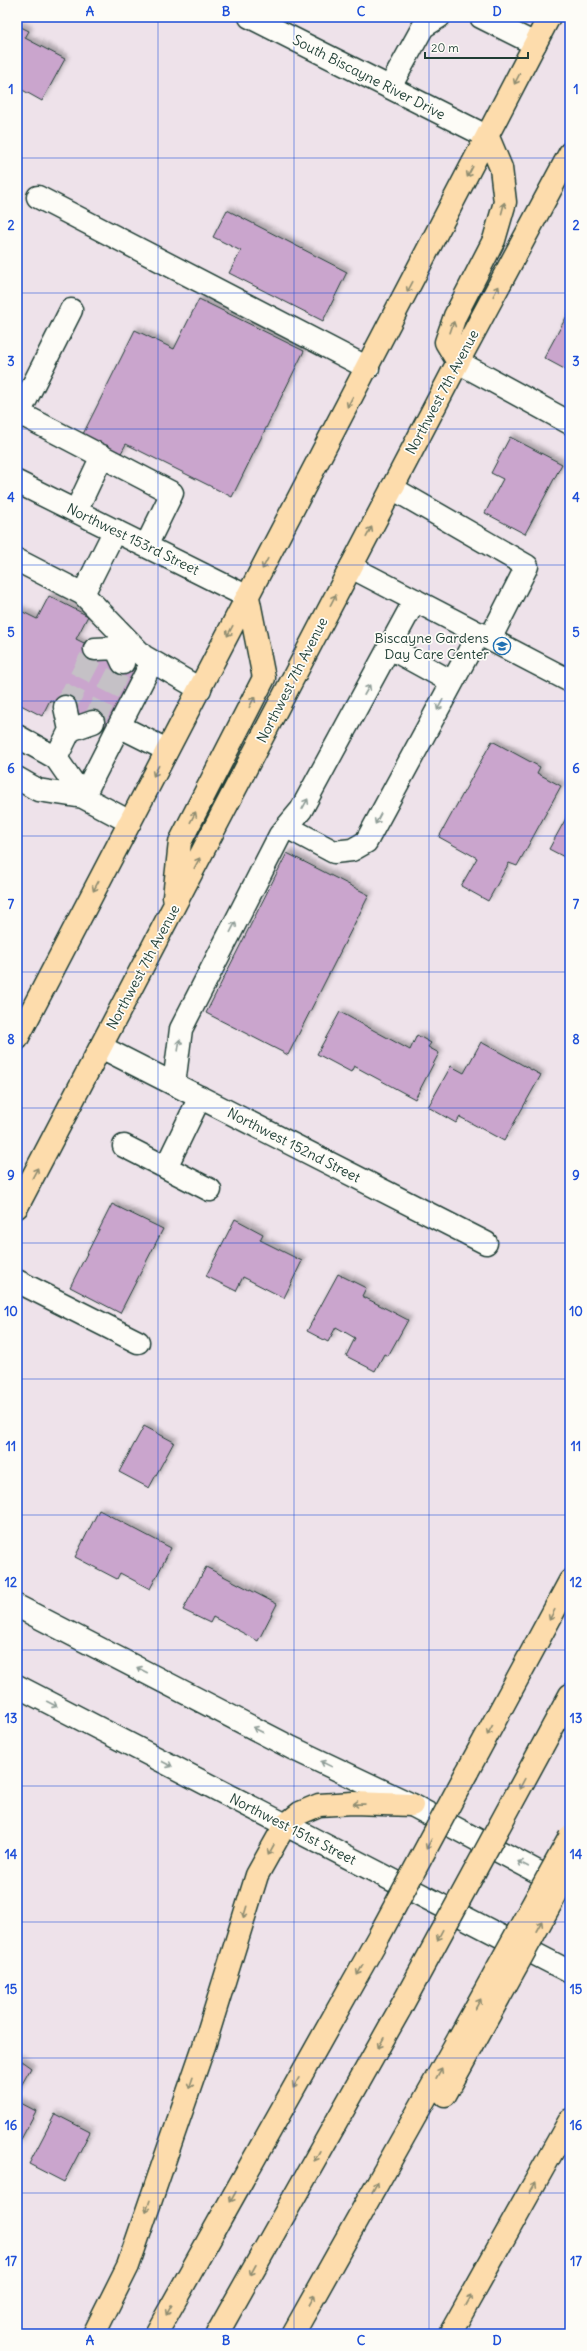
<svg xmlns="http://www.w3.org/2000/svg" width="587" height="2351" font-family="Delius,sans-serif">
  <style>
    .building { fill: #caa5cd; stroke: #1f3d34; filter: url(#shadow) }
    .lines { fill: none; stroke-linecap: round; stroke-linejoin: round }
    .minor-tunnel { stroke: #c5c1c6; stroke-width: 22; stroke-dasharray: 22 11; stroke-linecap: butt }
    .minor-casing { stroke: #1f3d34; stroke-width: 25 }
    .major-casing { stroke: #1f3d34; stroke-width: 25 }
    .highway-casing { stroke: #1f3d34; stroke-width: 25 }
    .minor { stroke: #fdfcf7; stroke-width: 22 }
    .major { stroke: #fddcac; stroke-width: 22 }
    .highway { stroke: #fddcac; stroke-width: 22 }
    .highway-bridge-casing { stroke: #1f3d34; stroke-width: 25; stroke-linecap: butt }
    .highway-bridge { stroke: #fddcac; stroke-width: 22 }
    .oneway { stroke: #8e8c70 }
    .oneway2 { stroke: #8e9c96 }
    .grid { fill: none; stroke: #1d4ed8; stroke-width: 1; stroke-opacity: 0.55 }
    .labels { text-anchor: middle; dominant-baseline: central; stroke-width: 3.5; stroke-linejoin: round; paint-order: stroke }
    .street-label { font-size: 14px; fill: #1f3d34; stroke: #fdfcf7 }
    .poi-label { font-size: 14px; fill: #1f3d34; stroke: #fdfcf7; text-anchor: end }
    .neatline { fill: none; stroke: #1d4ed8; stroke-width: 1.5 }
    .grid-label { font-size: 13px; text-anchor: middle; font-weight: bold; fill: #1d4ed8 }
  </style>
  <defs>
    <filter id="shadow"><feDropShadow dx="3.5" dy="-3.5" stdDeviation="2" flood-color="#0004"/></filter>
  </defs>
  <rect width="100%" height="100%" fill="#eee2ea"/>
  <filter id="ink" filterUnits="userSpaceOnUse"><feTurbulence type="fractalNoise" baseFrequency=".025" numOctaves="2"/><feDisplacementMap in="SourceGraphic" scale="8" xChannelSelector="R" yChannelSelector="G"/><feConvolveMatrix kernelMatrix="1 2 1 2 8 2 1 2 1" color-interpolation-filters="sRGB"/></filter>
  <g filter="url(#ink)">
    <path class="building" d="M17,25L29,31L25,38L65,59L42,101L17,87Z
      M227,210L347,272L323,321L229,273L241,251L213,237Z
      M199,299L304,351L232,497L126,444L120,455L82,436L135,330L174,349Z
      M570,310V372L544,358Z
      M510,437L562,464L525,534L485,513L503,479L491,473Z
      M49,596L88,616L76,639L140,671L110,730L50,700L42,716L17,703V609L37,619Z
      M492,741L540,767L537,773L561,786L517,866L509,863L488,901L461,886L477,858L439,837Z
      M570,811V860L549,849Z
      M287,853L369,895L288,1055L206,1013Z
      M340,1012L410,1050L417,1035L431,1043L428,1047L439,1053L415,1099L354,1066L351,1072L317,1054Z
      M481,1042L541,1075L504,1141L460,1117L456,1123L428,1107L451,1066L464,1073Z
      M112,1204L163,1229L120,1313L70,1287Z
      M235,1219L263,1234L260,1240L302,1261L284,1298L243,1277L236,1291L206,1276Z
      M338,1274L366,1288L362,1296L408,1320L388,1356L384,1354L375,1371L346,1356L355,1338L336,1327L328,1342L307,1331Z
      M144,1426L174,1442L149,1488L119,1472Z
      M99,1510L171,1548L150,1589L120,1573L117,1579L75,1557Z
      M206,1567L277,1604L258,1641L213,1617L210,1623L183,1610Z
      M17,2058L31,2068L17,2093Z
      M17,2101L36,2111L17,2147Z
      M55,2114L90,2132L64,2182L29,2164Z"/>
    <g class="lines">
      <path class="minor-tunnel" d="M65,707L95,649
        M93,722L123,663"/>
      <defs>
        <path id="minor" d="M250,17L488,137
          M481,17L535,44
          M390,87L423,27L439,17
          M38,197L368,368
          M458,362L570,423
          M19,413L71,310
          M17,418L19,413L172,493L146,546
          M17,482L248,597
          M392,488L527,566L490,639
          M76,511L102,456
          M17,560L83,594L115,530
          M351,567L570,681
          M83,594L143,656L200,689
          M122,635L116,648L123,663
          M390,648L452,682
          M95,649L116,648
          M152,662L119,726L167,750
          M65,707L70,730
          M17,736L56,758L83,797L119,726
          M56,758L70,730L93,722
          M17,778L38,790L83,797L130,822
          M287,827L334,852L352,850L366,842L479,633
          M101,1047L486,1243
          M174,1084L181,1029L280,835L301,810L415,600
          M124,1146L210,1190
          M166,1167L200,1097
          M17,1281L138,1342
          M17,1606L292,1748L412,1805L564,1886
          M17,1686L570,1972"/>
        <path id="major" d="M458,362L446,342L455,316L494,240L505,202L501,168L488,137
          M174,897L180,842L264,678L248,597
          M17,1039L549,17
          M17,1207L458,362L570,153"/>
        <path id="highway" d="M541,1749L570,1695
          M467,1772L570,1581
          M445,2095L472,2046
          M94,2334L128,2266L204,2046L257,1875L285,1825L300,1813L319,1805L353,1803L412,1805
          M156,2334L379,1936
          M217,2334L400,2009
          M293,2334L459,2038
          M450,2334L570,2120"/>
      </defs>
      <use href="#minor" class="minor-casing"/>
      <use href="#major" class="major-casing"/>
      <use href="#highway" class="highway-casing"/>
      <use href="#minor" class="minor"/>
      <use href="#major" class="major"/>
      <use href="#highway" class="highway"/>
      <defs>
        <path id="highway-bridge" d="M379,1936L467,1772
          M400,2009L541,1749
          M459,2038L570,1837
          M472,2046L570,1869"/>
      </defs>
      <use href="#highway-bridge" class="highway-bridge-casing"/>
      <use href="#highway-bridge" class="highway-bridge"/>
    </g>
    <defs><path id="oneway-shaft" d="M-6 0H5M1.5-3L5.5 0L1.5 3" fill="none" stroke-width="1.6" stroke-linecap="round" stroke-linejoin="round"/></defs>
    <g class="oneway">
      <use href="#oneway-shaft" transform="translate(517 79) rotate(117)"/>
      <use href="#oneway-shaft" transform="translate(470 172) rotate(118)"/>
      <use href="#oneway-shaft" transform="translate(503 208) rotate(-75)"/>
      <use href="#oneway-shaft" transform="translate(410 287) rotate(118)"/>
      <use href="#oneway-shaft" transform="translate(496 291) rotate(-62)"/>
      <use href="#oneway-shaft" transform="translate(452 327) rotate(-71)"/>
      <use href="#oneway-shaft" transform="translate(350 402) rotate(118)"/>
      <use href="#oneway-shaft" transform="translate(369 532) rotate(-62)"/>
      <use href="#oneway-shaft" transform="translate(265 564) rotate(118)"/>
      <use href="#oneway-shaft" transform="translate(333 600) rotate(-63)"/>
      <use href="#oneway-shaft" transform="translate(230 631) rotate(118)"/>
      <use href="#oneway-shaft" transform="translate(252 702) rotate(-63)"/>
      <use href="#oneway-shaft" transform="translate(156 771) rotate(117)"/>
      <use href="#oneway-shaft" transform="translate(193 817) rotate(-63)"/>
      <use href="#oneway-shaft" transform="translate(197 863) rotate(-62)"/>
      <use href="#oneway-shaft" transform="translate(96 886) rotate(118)"/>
      <use href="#oneway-shaft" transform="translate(35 1173) rotate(-62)"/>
      <use href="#oneway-shaft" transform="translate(552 1615) rotate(118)"/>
      <use href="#oneway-shaft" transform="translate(490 1730) rotate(118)"/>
      <use href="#oneway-shaft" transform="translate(522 1784) rotate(118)"/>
      <use href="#oneway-shaft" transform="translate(359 1804) rotate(-179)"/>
      <use href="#oneway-shaft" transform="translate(429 1844) rotate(118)"/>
      <use href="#oneway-shaft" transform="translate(271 1850) rotate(119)"/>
      <use href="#oneway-shaft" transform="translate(245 1912) rotate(107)"/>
      <use href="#oneway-shaft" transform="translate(539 1926) rotate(-61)"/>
      <use href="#oneway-shaft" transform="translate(440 1935) rotate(118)"/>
      <use href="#oneway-shaft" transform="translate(360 1970) rotate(119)"/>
      <use href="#oneway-shaft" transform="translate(478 2004) rotate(-61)"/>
      <use href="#oneway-shaft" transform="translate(381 2043) rotate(119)"/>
      <use href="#oneway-shaft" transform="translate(439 2073) rotate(-61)"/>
      <use href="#oneway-shaft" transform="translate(191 2083) rotate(109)"/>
      <use href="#oneway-shaft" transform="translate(296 2083) rotate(119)"/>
      <use href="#oneway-shaft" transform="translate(317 2156) rotate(119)"/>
      <use href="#oneway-shaft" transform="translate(375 2187) rotate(-61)"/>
      <use href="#oneway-shaft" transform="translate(533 2187) rotate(-61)"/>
      <use href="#oneway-shaft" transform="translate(233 2197) rotate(119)"/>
      <use href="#oneway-shaft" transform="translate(148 2206) rotate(109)"/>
      <use href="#oneway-shaft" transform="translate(253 2270) rotate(119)"/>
      <use href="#oneway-shaft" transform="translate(312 2300) rotate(-61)"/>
      <use href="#oneway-shaft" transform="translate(469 2300) rotate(-61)"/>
      <use href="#oneway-shaft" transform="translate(169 2310) rotate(119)"/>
    </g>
    <g class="oneway2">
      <use href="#oneway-shaft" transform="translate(367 690) rotate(-61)"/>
      <use href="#oneway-shaft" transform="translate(440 705) rotate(118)"/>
      <use href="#oneway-shaft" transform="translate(305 804) rotate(-61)"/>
      <use href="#oneway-shaft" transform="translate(378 819) rotate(118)"/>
      <use href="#oneway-shaft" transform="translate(233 927) rotate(-63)"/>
      <use href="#oneway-shaft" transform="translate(179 1045) rotate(-82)"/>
      <use href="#oneway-shaft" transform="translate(142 1670) rotate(-153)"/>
      <use href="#oneway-shaft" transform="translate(52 1704) rotate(27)"/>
      <use href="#oneway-shaft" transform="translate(258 1730) rotate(-153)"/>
      <use href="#oneway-shaft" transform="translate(167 1764) rotate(27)"/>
      <use href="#oneway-shaft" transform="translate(326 1764) rotate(-154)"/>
      <use href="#oneway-shaft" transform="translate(523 1864) rotate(-152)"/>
    </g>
  </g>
  <path class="grid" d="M158,17V2334M294,17V2334M429,17V2334M17,158H570M17,293H570M17,429H570M17,565H570M17,701H570M17,836H570M17,972H570M17,1108H570M17,1243H570M17,1379H570M17,1515H570M17,1650H570M17,1786H570M17,1922H570M17,2058H570M17,2193H570"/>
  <defs>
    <symbol id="school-ring" viewBox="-11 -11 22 22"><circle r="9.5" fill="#fdfcf7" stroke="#1f6fb2" stroke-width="1.5"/><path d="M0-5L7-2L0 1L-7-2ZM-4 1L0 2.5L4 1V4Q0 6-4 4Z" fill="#1f6fb2"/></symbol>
  </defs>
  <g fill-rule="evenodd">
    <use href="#school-ring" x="492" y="636" width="20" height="20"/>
  </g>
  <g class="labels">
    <g class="street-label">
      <text transform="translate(369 77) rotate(27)">South Biscayne River Drive</text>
      <text transform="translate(442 392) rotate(-62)">Northwest 7th Avenue</text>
      <text transform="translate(133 539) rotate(26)">Northwest 153rd Street</text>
      <text transform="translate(292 680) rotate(-63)">Northwest 7th Avenue</text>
      <text transform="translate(143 967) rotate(-62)">Northwest 7th Avenue</text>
      <text transform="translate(294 1145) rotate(27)">Northwest 152nd Street</text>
      <text transform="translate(293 1829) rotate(27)">Northwest 151st Street</text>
    </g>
    <g class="poi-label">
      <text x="489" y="638">Biscayne Gardens<tspan x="489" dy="16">Day Care Center</tspan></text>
    </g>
  </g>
  <rect width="587" height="2351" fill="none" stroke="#fdfcf7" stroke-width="44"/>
  <path d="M425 52v6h103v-6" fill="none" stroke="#1f3d34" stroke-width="2"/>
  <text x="431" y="52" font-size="12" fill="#1f3d34" stroke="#fdfcf7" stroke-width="3" paint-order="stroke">20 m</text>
  <rect x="22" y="22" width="543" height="2307" class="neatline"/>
  <g class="grid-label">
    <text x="90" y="16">A</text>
    <text x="226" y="16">B</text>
    <text x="361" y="16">C</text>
    <text x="497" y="16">D</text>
    <text x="11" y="94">1</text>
    <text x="576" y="94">1</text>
    <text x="11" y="230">2</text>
    <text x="576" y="230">2</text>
    <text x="11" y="366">3</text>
    <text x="576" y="366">3</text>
    <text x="11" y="502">4</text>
    <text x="576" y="502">4</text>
    <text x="11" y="637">5</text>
    <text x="576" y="637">5</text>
    <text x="11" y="773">6</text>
    <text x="576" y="773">6</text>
    <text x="11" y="909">7</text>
    <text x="576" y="909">7</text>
    <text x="11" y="1044">8</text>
    <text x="576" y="1044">8</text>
    <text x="11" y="1180">9</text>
    <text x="576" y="1180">9</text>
    <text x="11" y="1316">10</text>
    <text x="576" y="1316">10</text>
    <text x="11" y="1451">11</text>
    <text x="576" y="1451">11</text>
    <text x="11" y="1587">12</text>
    <text x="576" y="1587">12</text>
    <text x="11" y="1723">13</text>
    <text x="576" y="1723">13</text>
    <text x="11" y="1859">14</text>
    <text x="576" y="1859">14</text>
    <text x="11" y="1994">15</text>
    <text x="576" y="1994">15</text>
    <text x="11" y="2130">16</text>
    <text x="576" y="2130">16</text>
    <text x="11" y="2266">17</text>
    <text x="576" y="2266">17</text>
    <text x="90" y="2345">A</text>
    <text x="226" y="2345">B</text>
    <text x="361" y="2345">C</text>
    <text x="497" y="2345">D</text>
  </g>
</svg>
